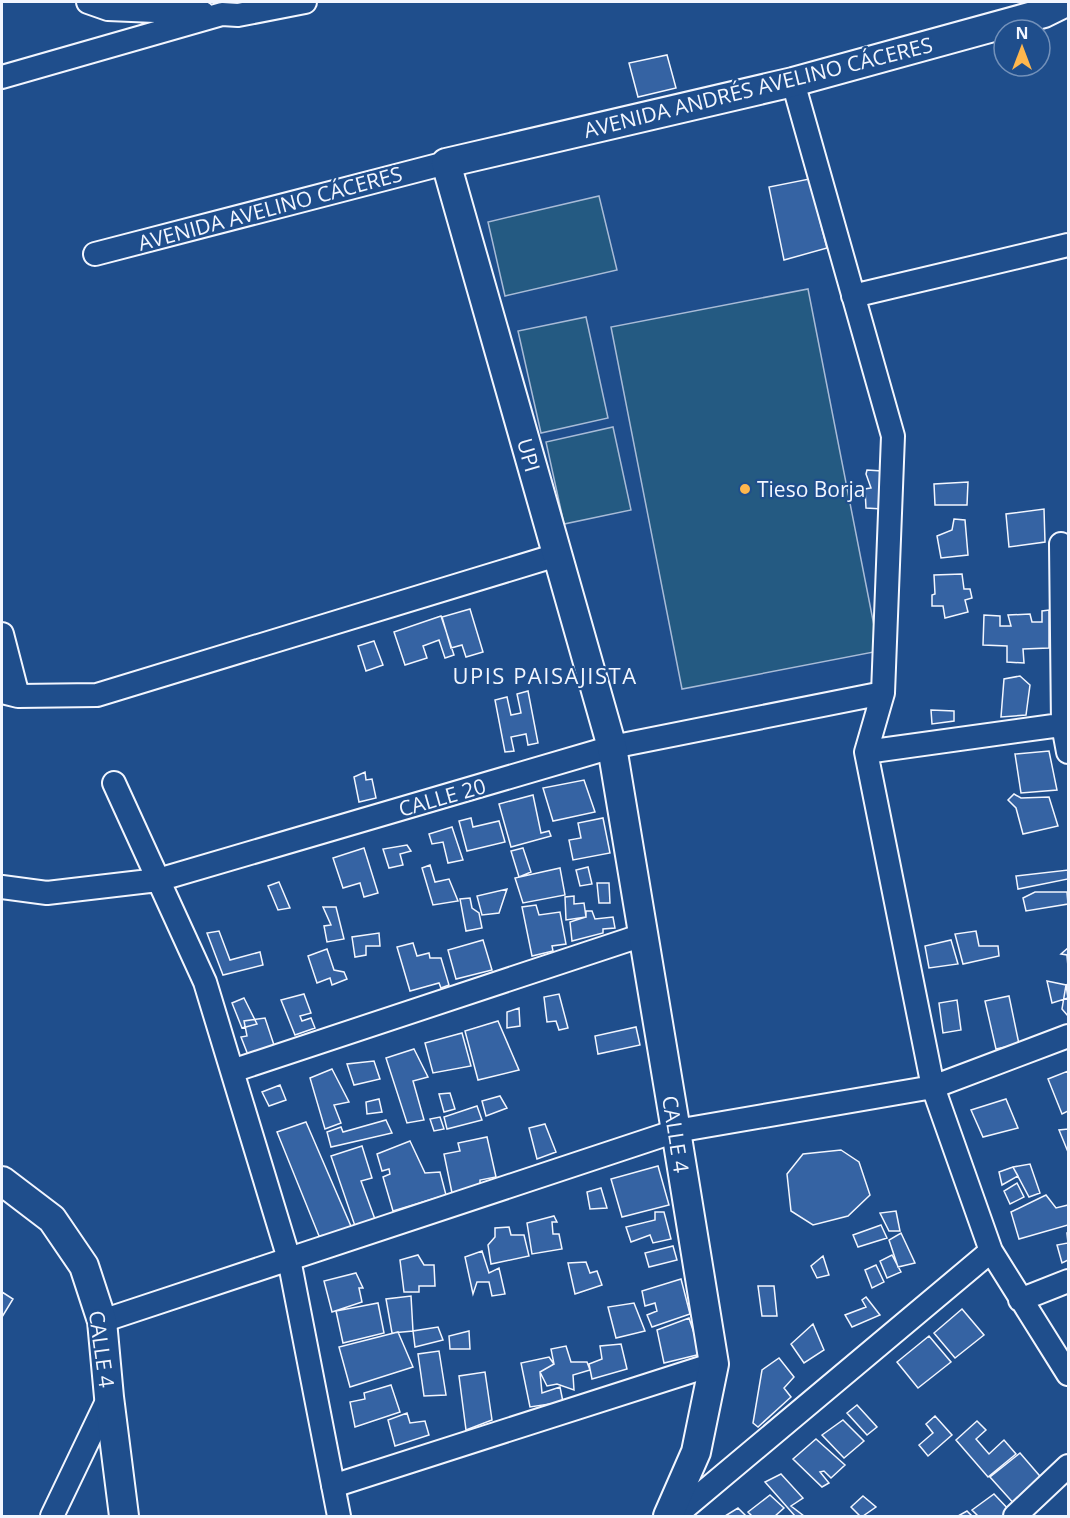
<svg xmlns="http://www.w3.org/2000/svg" width="1070" height="1518" font-family="'Open Sans',sans-serif">
  <style>
    .green { fill: #245a82; stroke: #a8bbd7; stroke-width: 1.5 }
    .building { fill: #3563a3; stroke: #f2f6ff; stroke-width: 1.5 }
    .lines { fill: none; stroke-linecap: round; stroke-linejoin: round }
    .minor-casing { stroke: #f2f6ff; stroke-width: 26 }
    .tertiary-casing { stroke: #f2f6ff; stroke-width: 32 }
    .minor { stroke: #1f4e8c; stroke-width: 22 }
    .tertiary { stroke: #1f4e8c; stroke-width: 28 }
    .poi-dot { fill: #ffb74d; stroke: #1f4e8c; stroke-width: 2 }
    .labels { text-anchor: middle; dominant-baseline: central; stroke-width: 4.5; stroke-linejoin: round; paint-order: stroke }
    .street-label { font-size: 21px; fill: #f2f6ff; stroke: #1f4e8c }
    .poi-label { font-size: 21px; fill: #f2f6ff; stroke: #1f4e8c; text-anchor: start }
    .neighbourhood-label { font-size: 22px; letter-spacing: 1.5px; fill: #f2f6ff; stroke: #1f4e8c }
  </style>
  <rect width="100%" height="100%" fill="#1f4e8c"/>
  <path class="green" d="M599,196L617,270L505,296L488,222Z
    M808,289L879,651L682,689L611,327Z
    M586,317L608,418L541,433L518,331Z
    M613,427L631,510L564,524L546,442Z"/>
  <path class="building" d="M667,55L676,88L638,97L629,63Z
    M809,179L827,248L784,260L769,187Z
    M867,470L882,471V509L866,508L865,489L871,488L866,474Z
    M968,482L967,505H935L934,484Z
    M1044,509L1045,542L1009,547L1006,514Z
    M954,519L965,520L968,555L941,558L937,536L952,530Z
    M962,574L964,589H970L972,598L965,600L968,612L945,618L943,606H932V595L935,594L934,575Z
    M470,609L483,652L466,657L462,645L451,648L442,617Z
    M1049,610V648L1023,649L1024,663L1007,662V646L983,645L984,615L1000,616V626H1011L1008,615L1030,614L1032,622H1042V611Z
    M441,616L454,655L445,658L439,640L423,646L427,658L405,665L394,632Z
    M374,641L383,665L366,671L358,646Z
    M1020,676L1030,685L1026,715L1001,717L1004,679Z
    M528,691L538,743L528,745L526,734L511,737L514,751L505,752L495,700L507,697L511,715L521,713L517,694Z
    M931,710L954,711V721L932,724Z
    M1049,751L1057,790L1021,793L1015,754Z
    M365,772L366,780L372,779L376,798L359,802L354,777Z
    M584,780L595,812L553,821L543,788Z
    M1014,794L1021,798L1049,797L1058,826L1023,834L1016,808L1008,800Z
    M533,795L541,833L549,831L551,836L511,847L499,804Z
    M471,818L473,827L499,821L505,842L467,851L459,821Z
    M603,818L610,853L573,860L569,840L581,838L578,823Z
    M452,827L463,860L448,863L443,842L432,844L429,834Z
    M407,845L411,851L400,854L403,865L389,868L383,849Z
    M364,848L378,893L364,897L360,883L343,888L333,858Z
    M523,848L531,872L519,877L511,851Z
    M430,865L435,882L449,879L458,901L433,905L422,868Z
    M588,867L592,884L580,886L576,870Z
    M560,868L565,895L523,903L515,878Z
    M1068,870V879L1018,889L1016,876Z
    M279,882L290,908L278,910L268,886Z
    M597,883H609L610,903H599Z
    M507,889L499,913L482,915L477,896Z
    M1035,892H1067L1068,904L1026,911L1023,898Z
    M574,896V904L584,903L586,917L566,920L565,897Z
    M470,898L472,908L479,913L482,928L466,931L460,899Z
    M536,905L539,915L560,912L566,944L552,946L553,951L532,956L522,907Z
    M323,907H336L344,939L327,942L324,926L331,925Z
    M586,911H592L595,919L613,917L615,928L603,929V933L572,941L570,922L586,917Z
    M219,931L230,960L260,952L263,965L223,975L207,933Z
    M976,931L979,946H998L999,956L963,964L955,934Z
    M379,933L380,946H366V955L355,957L352,937Z
    M483,940L492,970L456,979L448,950Z
    M951,940L958,964L929,968L925,946Z
    M413,943L417,956L429,953L430,958H441L449,985L441,988L439,983L410,991L397,947Z
    M1068,948V967L1067,955L1061,954Z
    M327,949L334,970L344,972L347,979L332,985L330,978L317,983L308,956Z
    M1047,981L1066,985L1068,998L1052,1003Z
    M1068,984V1016L1062,1009L1066,985Z
    M304,994L311,1013L300,1016L302,1021L311,1018L315,1028L295,1035L281,1000Z
    M559,994L568,1028L559,1030L556,1021L547,1022L544,997Z
    M1009,996L1019,1044L996,1049L985,1001Z
    M244,998L257,1024L242,1028L232,1003Z
    M957,1000L961,1030L943,1033L939,1003Z
    M519,1008L520,1026L507,1028V1012Z
    M265,1018L274,1045L248,1055L241,1037L247,1036L244,1021Z
    M498,1021L519,1070L478,1080L465,1031Z
    M636,1027L640,1045L598,1054L595,1036Z
    M462,1033L471,1066L433,1073L425,1043Z
    M414,1049L428,1077L413,1081L424,1120L407,1123L386,1058Z
    M374,1061L380,1079L354,1085L347,1064Z
    M332,1069L349,1102L334,1105L341,1123L325,1129L310,1078Z
    M1068,1071V1111L1062,1114L1048,1079Z
    M280,1085L286,1100L269,1106L262,1092Z
    M450,1093L455,1109L444,1112L439,1094Z
    M500,1096L507,1108L486,1116L482,1101Z
    M379,1099L382,1112L367,1114L366,1102Z
    M1006,1099L1018,1128L983,1137L971,1110Z
    M477,1106L482,1120L447,1129L444,1117Z
    M440,1117L444,1129L434,1131L430,1119Z
    M386,1120L392,1133L331,1147L327,1132L341,1127L343,1132Z
    M306,1122L353,1231L319,1236L277,1132Z
    M545,1124L556,1152L537,1159L529,1128Z
    M1068,1129V1152L1059,1130Z
    M487,1137L496,1177L480,1180V1185L452,1193L444,1154L460,1151L458,1143Z
    M410,1141L425,1173L440,1172L446,1195L393,1211L383,1177L390,1174L389,1169L382,1171L377,1154Z
    M362,1146L372,1178L361,1181L376,1222L355,1226L331,1156Z
    M841,1150L859,1162L870,1195L848,1216L813,1225L791,1211L787,1174L803,1154Z
    M1030,1164L1040,1193L1029,1197L1013,1167Z
    M658,1166L669,1205L622,1217L611,1179Z
    M1013,1167L1018,1176L1002,1185L999,1172Z
    M1017,1183L1024,1197L1010,1204L1004,1191Z
    M601,1188L607,1208L590,1209L587,1192Z
    M1046,1195L1056,1208L1068,1205V1225L1019,1239L1011,1212Z
    M896,1211L900,1231H889L880,1213Z
    M655,1212H664L671,1239L653,1243L650,1235L631,1242L626,1227L655,1220Z
    M554,1216L557,1222H552L553,1234H559L562,1249L532,1254L527,1223Z
    M881,1225L887,1238L858,1247L853,1235Z
    M509,1227L511,1235H524L529,1256L491,1264L488,1245L495,1237V1228Z
    M901,1233L915,1263L898,1267L889,1240Z
    M1067,1233H1068V1260L1062,1263L1057,1245L1068,1243Z
    M673,1246L677,1260L649,1267L645,1253Z
    M482,1251L489,1273L499,1268L505,1294L492,1296L489,1282H477L473,1294L465,1257Z
    M418,1255L424,1265H434L435,1286H419V1292H404L400,1260Z
    M892,1255L901,1272L887,1278L880,1261Z
    M823,1256L829,1275L817,1278L811,1266Z
    M586,1262L590,1273L597,1271L602,1285L575,1294L568,1263Z
    M876,1265L884,1282L872,1288L865,1270Z
    M356,1273L363,1288H359L362,1302L332,1312L324,1281Z
    M681,1279L690,1314L652,1327L647,1315L657,1311L655,1303L645,1306L642,1291Z
    M758,1286H774L777,1316H762Z
    M2,1292L13,1299L2,1317Z
    M411,1296L413,1331L392,1333L386,1299Z
    M866,1297L880,1315L852,1327L845,1315L866,1307L862,1300Z
    M378,1303L384,1333L343,1343L336,1311Z
    M634,1303L645,1331L616,1338L608,1307Z
    M962,1309L984,1335L955,1358L934,1333Z
    M689,1318L701,1354L664,1363L657,1330Z
    M813,1324L824,1350L804,1363L791,1344Z
    M438,1327L443,1340L415,1347L413,1331Z
    M469,1331L470,1349H450L449,1336Z
    M398,1332L413,1367L350,1387L339,1347Z
    M929,1336L951,1362L918,1388L897,1362Z
    M621,1344L627,1369L592,1379L589,1364L602,1359L600,1346Z
    M566,1346L571,1362H587L590,1370L573,1375L574,1390L557,1384L547,1386L540,1372L554,1364L551,1349Z
    M439,1351L446,1395L424,1396L418,1354Z
    M549,1357L554,1364L540,1372L542,1393L560,1387L563,1402L530,1407L521,1363Z
    M779,1358L794,1377L784,1388L791,1397L758,1427L753,1423L762,1370Z
    M485,1372L492,1420L466,1430L459,1376Z
    M391,1385L400,1412L355,1427L350,1402L365,1399L364,1393Z
    M857,1405L877,1427L867,1435L847,1413Z
    M407,1413L410,1423L425,1421L429,1435L395,1446L388,1420Z
    M935,1416L952,1435L928,1456L919,1445L933,1433L926,1424Z
    M843,1420L864,1441L844,1458L822,1435Z
    M977,1421L986,1430L976,1439L989,1454L1004,1440L1016,1454L988,1477L956,1440Z
    M816,1439L845,1465L831,1478L824,1471L820,1472L829,1483L822,1487L793,1459Z
    M1020,1453L1045,1482L1016,1506L990,1477Z
    M781,1474L803,1498L791,1506L804,1516H795L765,1482Z
    M994,1494L1011,1512L1006,1516H978L972,1510Z
    M770,1495L784,1508L775,1516H752L748,1512Z
    M863,1496L876,1507L863,1516H860L851,1507Z
    M738,1508L746,1516H725Z
    M967,1511L972,1516H958Z"/>
  <g class="lines">
    <defs>
      <path id="minor" d="M88,2L108,9L203,13
        M2,77L222,14L238,15L305,2
        M793,82L893,436L883,693L866,752L933,1087L991,1251L1068,1374
        M95,254L446,163
        M853,296L1068,245
        M1061,544L1063,725L1068,752
        M2,634L18,696
        M2,692L18,696L97,695L557,555
        M866,752L1068,724
        M114,783L205,982L289,1259L339,1516
        M2,887L47,893L158,880L612,747L883,693
        M232,1071L643,935
        M1020,1300L1068,1281
        M102,1321L676,1131L933,1087L1068,1036
        M333,1486L714,1364
        M52,1516L109,1397
        M675,1516L991,1251
        M1015,1516L1068,1466"/>
      <path id="tertiary" d="M2,1181L52,1219L84,1266L102,1321L109,1397L124,1516
        M668,1516L696,1452L714,1364L676,1131L612,747L446,163L793,82L1044,13L1066,2"/>
    </defs>
    <use href="#minor" class="minor-casing"/>
    <use href="#tertiary" class="tertiary-casing"/>
    <use href="#minor" class="minor"/>
    <use href="#tertiary" class="tertiary"/>
  </g>
  <circle class="poi-dot" cx="745" cy="489" r="6"/>
  <g class="labels">
    <g class="street-label">
      <text transform="translate(758 87) rotate(-14)">AVENIDA ANDRÉS AVELINO CÁCERES</text>
      <text transform="translate(270 208) rotate(-15)">AVENIDA AVELINO CÁCERES</text>
      <text transform="translate(529 455) rotate(74)">UPI</text>
      <text transform="translate(442 797) rotate(-16)">CALLE 20</text>
      <text transform="translate(676 1134) rotate(81)">CALLE 4</text>
      <text transform="translate(102 1349) rotate(82)">CALLE 4</text>
    </g>
    <g class="poi-label">
      <text x="757" y="489">Tieso Borja</text>
    </g>
    <g class="neighbourhood-label">
      <text x="545" y="675">UPIS PAISAJISTA</text>
    </g>
  </g>
  <rect width="1070" height="1518" fill="none" stroke="#f2f6ff" stroke-width="6"/>
  <g transform="translate(1022 48)"><circle r="28" fill="#1f4e8c" stroke="#7391ba" stroke-width="1.5"/>
  <path d="M0-4.5L10 22L0 15L-10 22Z" fill="#ffb74d"/>
  <text y="-9" font-size="16" font-weight="bold" text-anchor="middle" fill="#f2f6ff">N</text>
  </g>
</svg>
